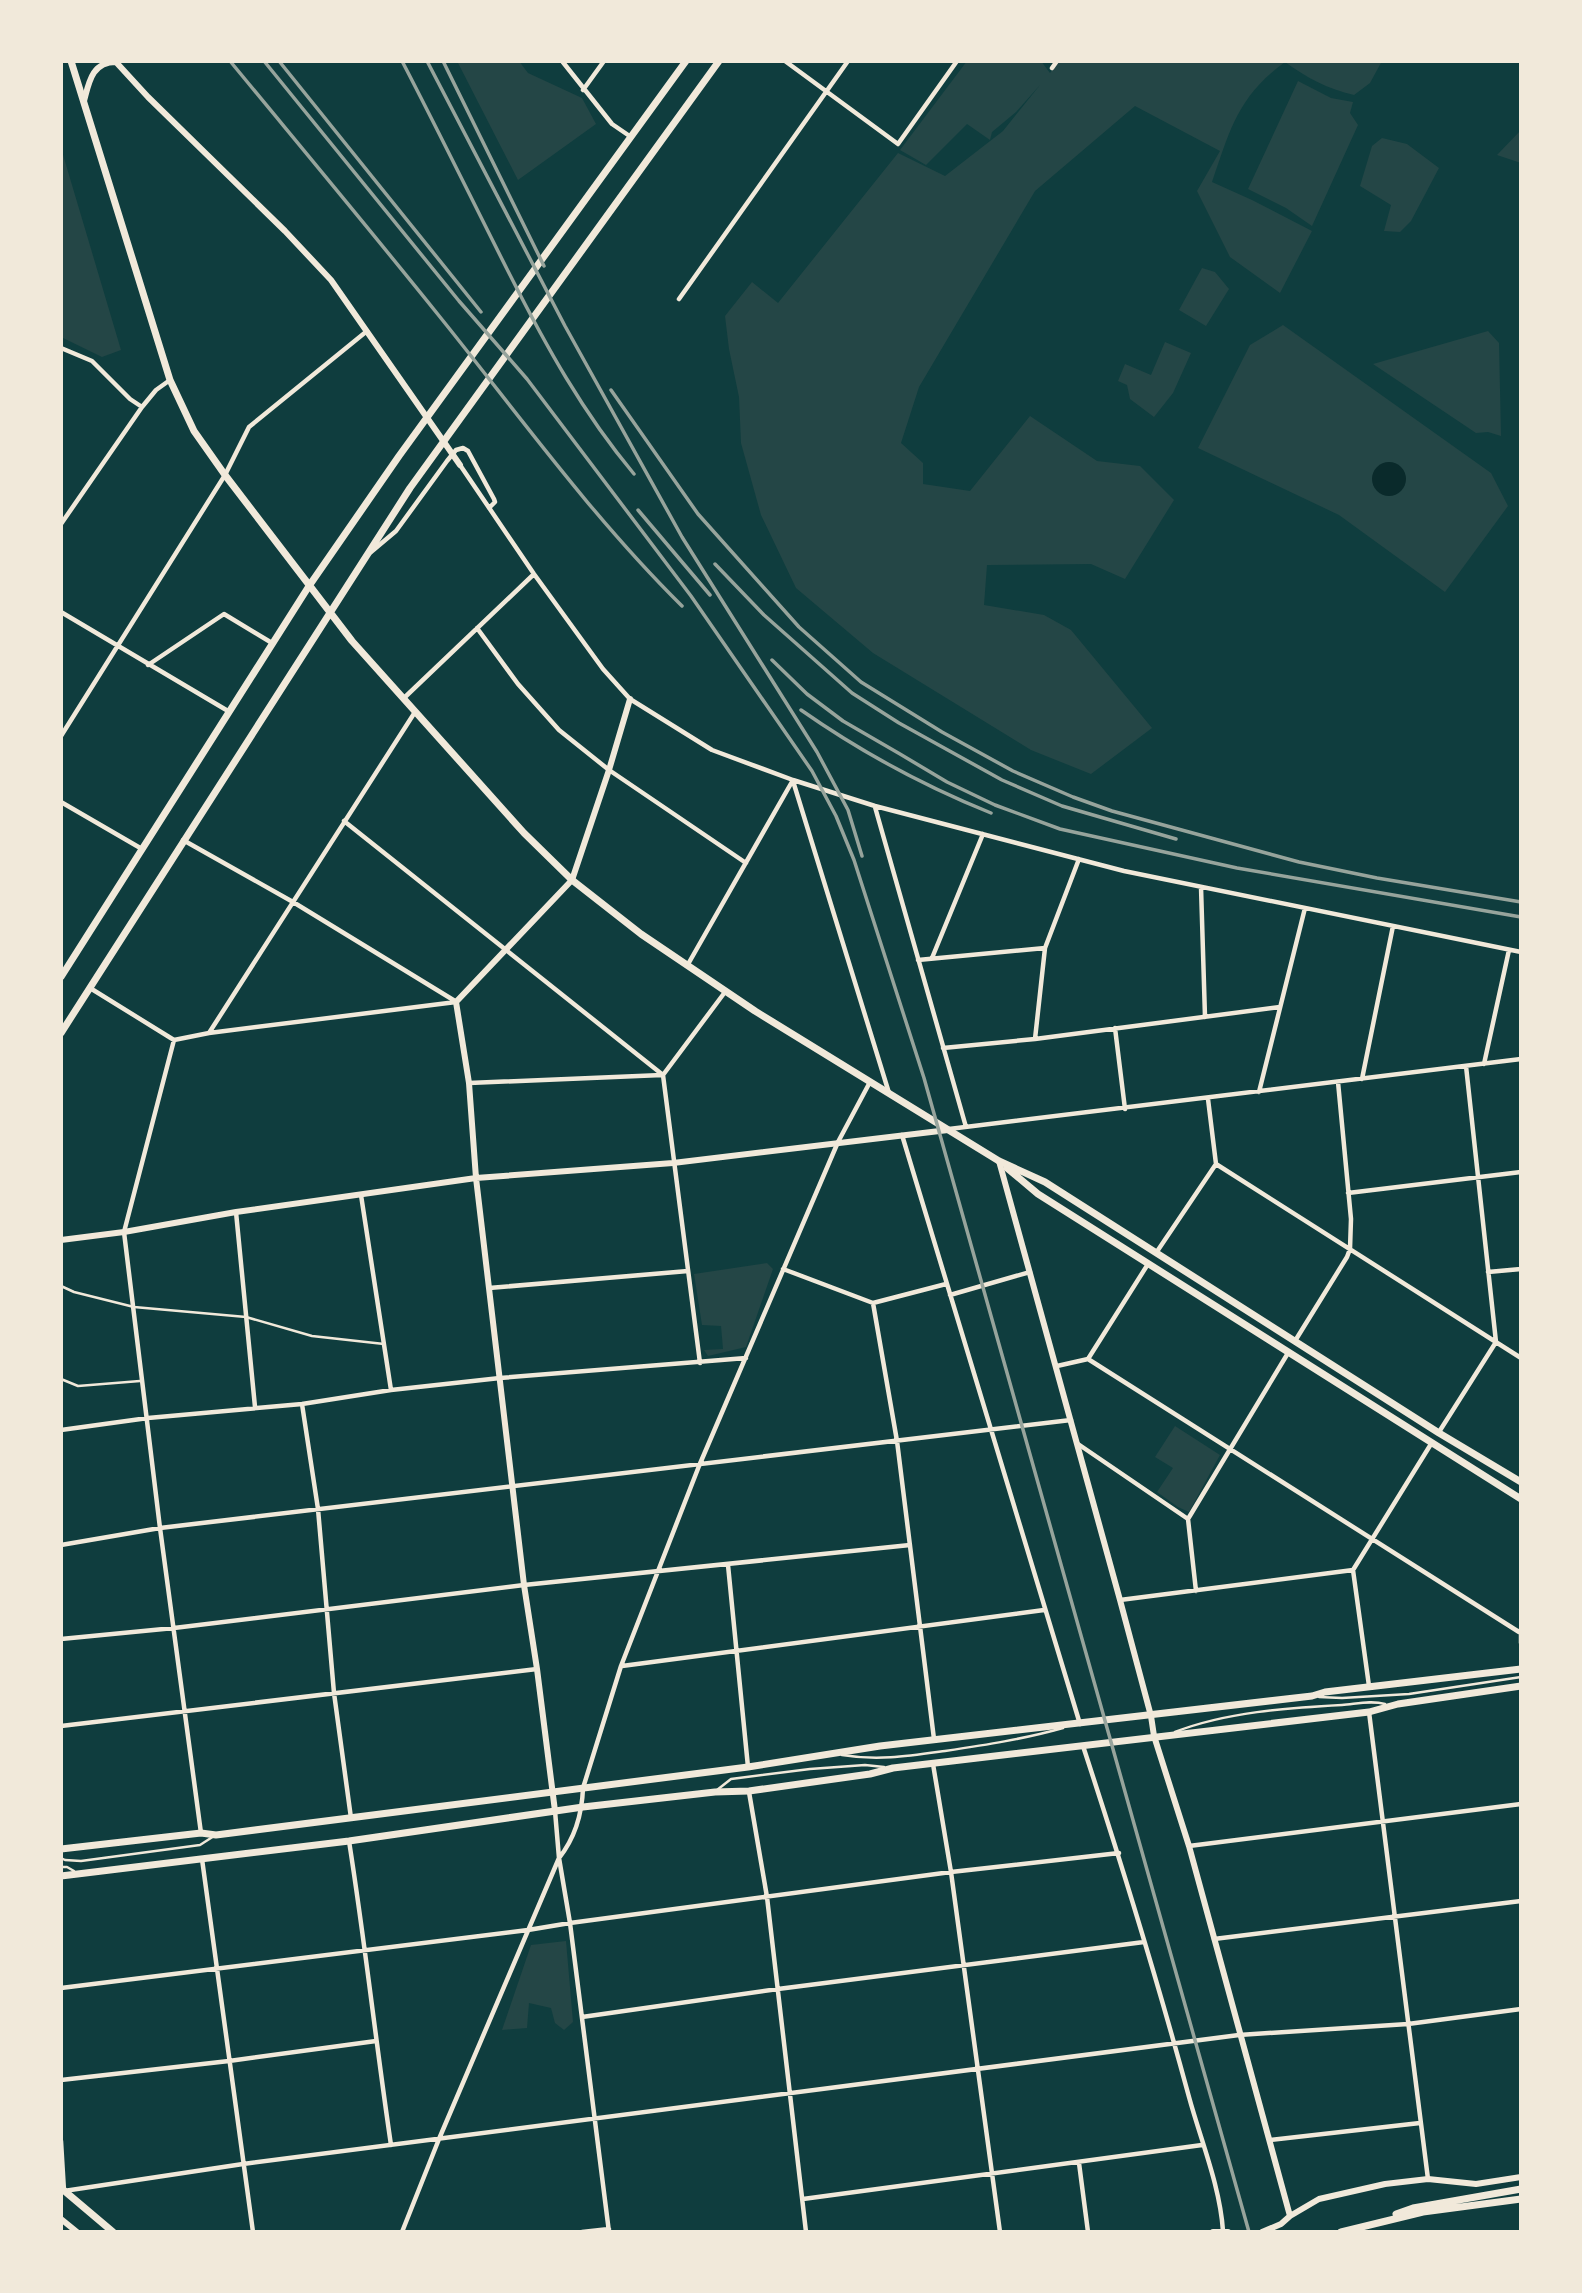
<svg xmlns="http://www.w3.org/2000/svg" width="1582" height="2293" font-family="'Source Sans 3',sans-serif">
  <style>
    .green { fill: #244646 }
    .water { fill: #0a2a2b }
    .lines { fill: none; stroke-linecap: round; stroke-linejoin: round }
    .service { stroke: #f1e9da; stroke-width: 2.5 }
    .minor { stroke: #f1e9da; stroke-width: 4.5 }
    .tertiary { stroke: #f1e9da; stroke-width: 6 }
    .secondary { stroke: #f1e9da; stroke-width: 7 }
    .primary { stroke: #f1e9da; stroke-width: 7 }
    .rail { stroke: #97a49c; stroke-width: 3.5 }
  </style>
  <rect width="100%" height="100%" fill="#0f3d3e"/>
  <path class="green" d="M457,61H519L528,73L582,98L596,124L518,180Z
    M967,61H1041L1050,73L1059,61H1382L1370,83L1354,95C1328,89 1307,78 1285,62C1238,96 1230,130 1212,182L1252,200L1312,231L1280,293L1230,257L1197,191L1220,151L1135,106L1035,191L919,387L901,443L923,463V484L970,491L1030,416L1097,461L1140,466L1174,500L1125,579L1091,564L987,565L984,605L1044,615L1071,630L1152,728L1091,774L1031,750L873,653L796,588L761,515L741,443L739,397L729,349L725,316L752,282L778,303L898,153L945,176L1003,131L1040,85L1016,112L992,132L990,140L967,124L926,165L900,150Z
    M1298,81L1331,98L1353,102L1350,113L1358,125L1312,226L1286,208L1248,189Z
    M1521,130V163L1497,155Z
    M1382,138L1407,144L1439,168L1411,221L1400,232L1384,231L1391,205L1360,186L1372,146Z
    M61,148L121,350L102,357L61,337Z
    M1202,268L1215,272L1229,289L1206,326L1179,310Z
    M1283,325L1491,473L1508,506L1445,592L1339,515L1198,448L1250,345Z
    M1488,331L1499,343L1501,436L1488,432L1476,433L1373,364Z
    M1165,342L1191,353L1173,393L1154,417L1130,399L1127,385L1118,381L1125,364L1151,375Z
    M767,1263L773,1269L746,1347L708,1356L704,1350L723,1349L721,1326L702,1325L694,1274Z
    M1175,1426L1220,1455L1189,1512L1178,1507L1157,1492L1173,1468L1155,1457Z
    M566,1941L573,2022L564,2030L555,2023L551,2008L529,2003L527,2028L502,2030L531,1945Z"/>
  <path class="water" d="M1372 479a17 17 0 1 1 34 0a17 17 0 1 1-34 0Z"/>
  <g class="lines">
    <path class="service" d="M61,1286L74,1292L134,1307L246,1317L312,1336L384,1344
      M61,1379L78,1386L140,1381
      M1319,1697L1342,1698L1409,1694L1521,1677
      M1175,1732C1226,1712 1287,1708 1342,1705C1356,1704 1371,1700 1385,1704
      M842,1755C878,1761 909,1756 945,1751C985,1745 1024,1739 1063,1728
      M717,1790L731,1779L810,1769L865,1765L884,1767
      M61,1858L65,1860L81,1861L200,1845L214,1836
      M61,1867H67L74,1871"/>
    <path class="minor" d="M562,61L612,124L631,137
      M785,61L898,144L957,61
      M1052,68L1057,61
      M583,90L604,61
      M679,299L848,61
      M61,348L92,361L130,399L142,407
      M460,465L534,574L603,669L630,699L712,750L793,780L875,806L1124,871L1521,952
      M61,524L142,407L156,390L170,380
      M371,552L396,531L447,461L456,450L463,448L468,451L494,499L495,502L489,508
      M61,612L228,711
      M477,628L518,684L559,730L609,770L746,863
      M148,665L224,614L272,643
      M404,698L534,574
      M61,736L225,475L249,427L367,331
      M793,781L889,1093
      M61,802L142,849
      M875,807L966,1127
      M344,821L663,1075
      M183,840L293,902L455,1001
      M1201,887L1205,1017
      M932,958L983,834
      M918,960L1045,948
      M687,966L793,780
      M90,988L174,1040L209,1033L456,1002
      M1115,1028L1125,1109
      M209,1033L415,712
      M1035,1039L1045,948L1079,859
      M174,1040L124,1232L160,1528L201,1833
      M943,1048L1035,1039L1280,1007
      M1484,1064L1509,950
      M1362,1079L1393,926
      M469,1083L662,1075
      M1259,1092L1305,908
      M1208,1099L1216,1164L1521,1358
      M949,1129L1521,1059
      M902,1135L1080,1724
      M1348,1193L1521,1172
      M361,1195L391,1390
      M236,1212L255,1407
      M1156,1253L1216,1164
      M783,1269L873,1303L946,1284
      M1488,1272L1521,1269
      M489,1288L688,1271
      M950,1295L1030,1272
      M873,1303L897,1441L934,1739
      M1295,1341L1347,1257L1350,1249L1351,1219L1338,1082
      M1088,1359L1148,1264
      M700,1363L663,1075L725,992
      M1057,1366L1088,1359L1519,1632
      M302,1404L318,1509L334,1693L351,1818
      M61,1430L148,1418L302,1404L391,1390L500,1378L746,1358
      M1439,1432L1496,1342L1466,1066
      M1078,1444L1188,1519
      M1188,1519L1288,1353
      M1188,1519L1196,1591
      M61,1545L160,1528L1071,1420
      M728,1565L748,1767
      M1120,1600L1353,1570
      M1521,1629V1643
      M61,1639L174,1628L524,1585L910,1545
      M622,1666L1044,1610
      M1369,1686L1353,1570L1431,1444
      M1369,1712L1428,2179
      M61,1726L537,1669
      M1083,1746C1121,1862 1157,1979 1189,2097C1201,2141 1220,2186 1223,2231
      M933,1764L951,1872L1000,2232
      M749,1792L767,1897L806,2232
      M555,1811L559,1858L570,1923L609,2232
      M349,1841C365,1942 376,2044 391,2145
      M1189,1846L1521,1804
      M202,1859L253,2232
      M1214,1939L1521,1901
      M61,1988L528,1930L570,1923L951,1872L1119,1853
      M582,2017L778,1989L1144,1942
      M61,2080L229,2061L376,2041
      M1270,2140L1420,2123
      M61,2141L64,2191L243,2164L1239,2035L1408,2024L1521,2009
      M1079,2163L1088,2232
      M803,2199L1202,2145
      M402,2232L439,2139L559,1858C575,1838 582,1815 583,1788L621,1666L699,1466L838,1142L870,1082
      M582,2232L609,2229"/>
    <path class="tertiary" d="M115,61L148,97L285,231L331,280L460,465
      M84,101C89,82 92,62 116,62
      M999,1161L1120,1600L1151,1716L1154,1736L1189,1846L1290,2216
      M61,1240L124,1232L236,1212L476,1178L673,1163L948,1130
      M555,1811L537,1669L524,1585L476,1178L469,1083L456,1002L572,880L609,770L630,699
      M61,2219L77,2232
      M1213,2232H1228
      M1262,2232L1281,2224L1290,2216L1319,2199L1385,2184L1428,2179L1476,2184L1521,2177"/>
    <path class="secondary" d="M61,1849L201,1833L216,1835L748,1767L880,1746L1312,1696L1325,1692L1521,1669
      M61,1876L349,1841L583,1807L715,1792L749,1791L870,1774L893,1768L1369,1712L1398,1704L1521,1686
      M61,2188L113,2232
      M1396,2214L1413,2208L1521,2189
      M1341,2232L1423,2212L1521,2199"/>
    <path class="primary" d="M71,61L170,380L194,431L225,475L352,641L524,833L572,880L641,934L755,1011L999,1161L1045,1182L1439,1433L1521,1482
      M61,977L309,586L399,456L686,61
      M61,1033L410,488L719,61
      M1007,1168L1038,1194L1521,1499"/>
    <path class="rail" d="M230,61C300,146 371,231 440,317C519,415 592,517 682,606
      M264,61L459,301L527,379L691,596L812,771L836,816L854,860L924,1078L1249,2232
      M279,61L481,312
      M402,61C439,132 474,204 510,275C546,346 583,413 634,474
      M427,61L565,326L682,537L817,752L848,810L862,856
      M443,61L544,266
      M611,390L698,514L799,627L861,682L942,732L1013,771L1073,797L1112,811L1299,862L1377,878L1521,902
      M638,510L710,595
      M715,564L764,615L852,693L899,723L1002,780L1062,806L1176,839
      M772,660L807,694L843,721L900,754L947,782L995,805L1060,829L1237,868L1521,917
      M801,710C861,752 924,786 991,813"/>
  </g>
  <rect width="1582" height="2293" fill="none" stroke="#f1e9da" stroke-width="126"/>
</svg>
